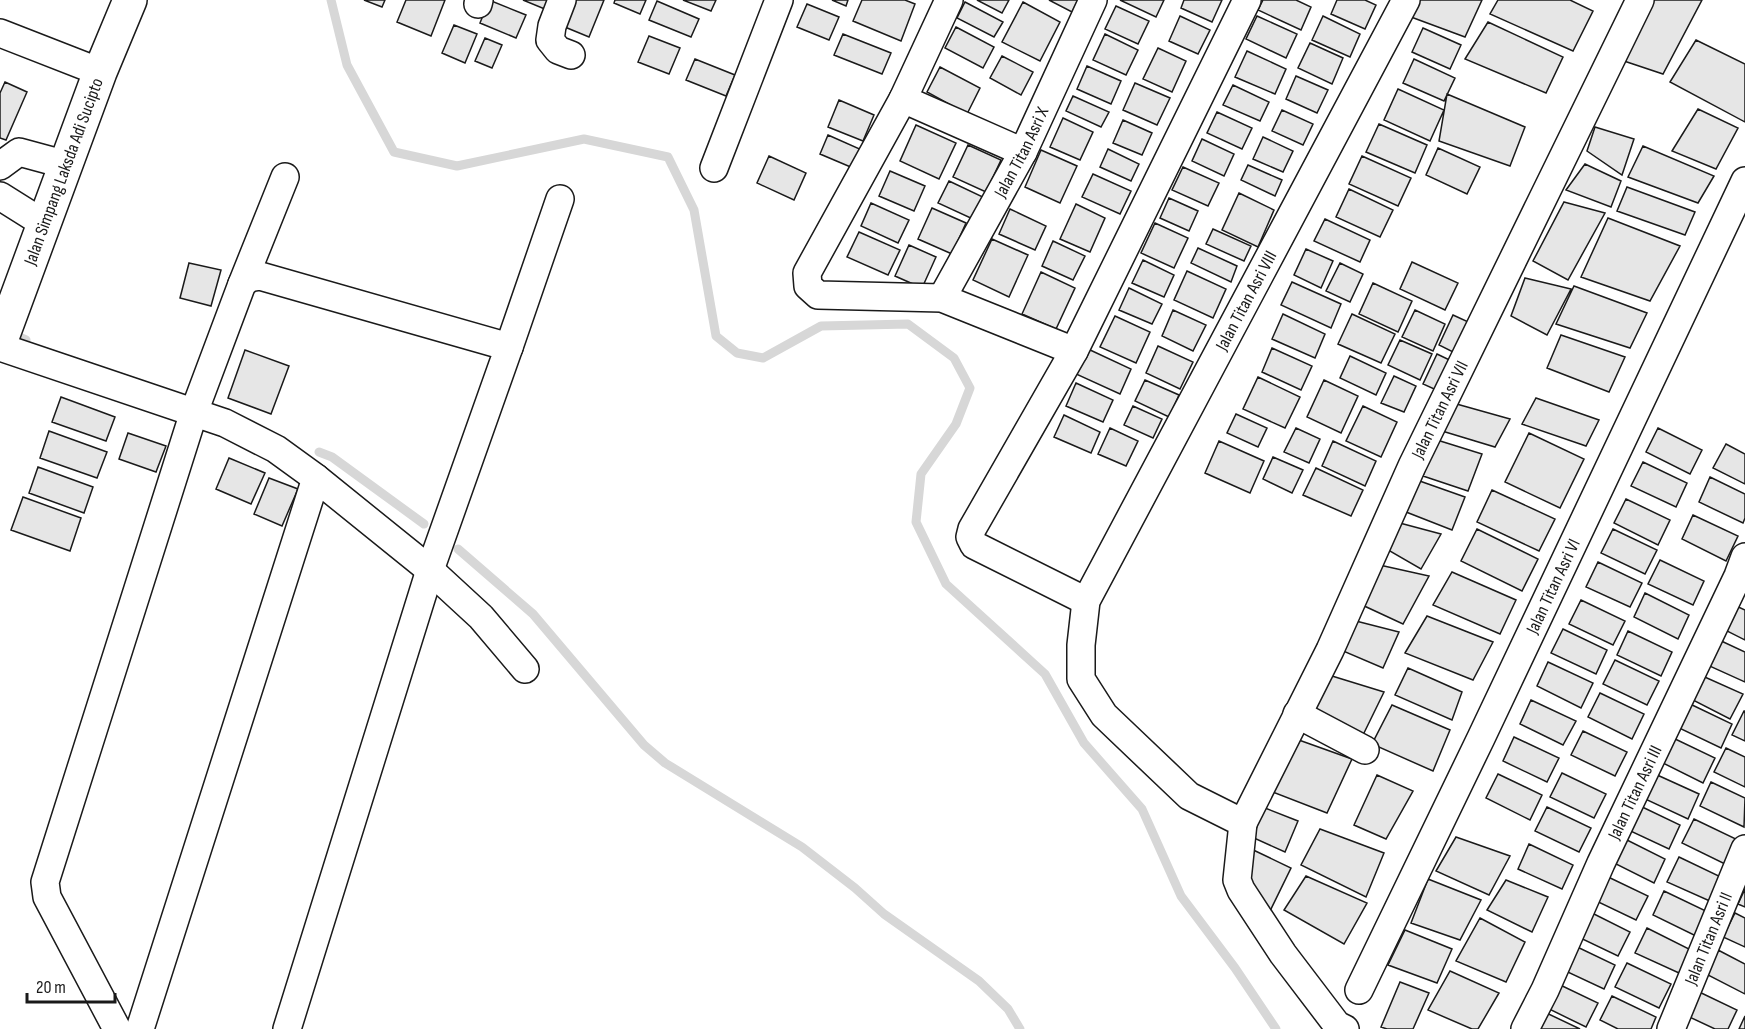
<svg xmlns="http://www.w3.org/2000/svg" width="1745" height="1029" font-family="'Sofia Sans Condensed',sans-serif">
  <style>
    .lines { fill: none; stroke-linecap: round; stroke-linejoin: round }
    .stream { stroke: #d7d7d7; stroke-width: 9 }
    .building { fill: #e6e6e6; stroke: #1a1a1a; stroke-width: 1.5 }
    .street-casing { stroke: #1a1a1a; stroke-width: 30 }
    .secondary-casing { stroke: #1a1a1a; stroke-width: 36 }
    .street { stroke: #fff; stroke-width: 27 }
    .secondary { stroke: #fff; stroke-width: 33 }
    .labels { text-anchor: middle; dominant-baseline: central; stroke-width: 4.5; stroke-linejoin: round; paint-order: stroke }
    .street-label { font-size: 18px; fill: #1a1a1a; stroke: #fff }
  </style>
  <rect width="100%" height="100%" fill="#fff"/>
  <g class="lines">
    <path class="stream" d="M331,0L347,65L394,152L457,166L584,139L668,157L694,210L716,336L737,353L763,358L821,326L908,324L954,358L970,388L956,424L921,474L916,522L946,584L1045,674L1084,743L1142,809L1181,896L1235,968L1276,1029
      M19,337L26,340
      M319,452L332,457L424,524
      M458,549L533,614L644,745L665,763L802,847L855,888L884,914L979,981L1008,1009L1020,1029"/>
  </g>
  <path class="building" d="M364,0H385L382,7Z
    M406,0H445L431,36L397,22Z
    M489,0L526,15L516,38L480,23Z
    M523,0H557L552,12Z
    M571,0H604L589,37L560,25Z
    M615,0H646L640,14L614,3Z
    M683,0H716L711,11Z
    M832,0H848L846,6Z
    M862,0H905L915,4L901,41L853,21Z
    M977,0H1009L1002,13Z
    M1049,0H1078L1072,12Z
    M1120,0H1164L1156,17Z
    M1184,0H1222L1212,22L1181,8Z
    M1263,0H1296L1311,7L1301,30L1258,10Z
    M1337,0H1365L1376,5L1365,29L1331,14Z
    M1417,0H1482L1465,37L1411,17Z
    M1498,0H1570L1593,11L1573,51L1490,14Z
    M1652,0H1702L1663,74L1624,61Z
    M657,1L699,19L691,37L649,20Z
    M965,2L1003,22L994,37L957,18Z
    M1023,2L1060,22L1040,61L1002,42Z
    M807,4L839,17L829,40L797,27Z
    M1116,6L1149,21L1138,44L1105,29Z
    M1180,16L1210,30L1198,54L1169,41Z
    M1257,16L1297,34L1286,58L1246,39Z
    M1323,16L1360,34L1350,57L1312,40Z
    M1488,22L1563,57L1546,93L1465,59Z
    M454,25L477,34L465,63L442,53Z
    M956,27L994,47L983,68L945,48Z
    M1423,28L1461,45L1450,69L1412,52Z
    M843,34L891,53L882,74L834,55Z
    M1105,34L1138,50L1126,75L1093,60Z
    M649,36L680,48L669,74L638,62Z
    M485,38L502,45L492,68L475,61Z
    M1696,40L1745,64V122L1670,82Z
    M1310,43L1343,58L1332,84L1298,68Z
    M1158,48L1186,61L1172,92L1143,79Z
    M1247,51L1286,69L1275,94L1235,77Z
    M1002,56L1033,72L1021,95L990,78Z
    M695,59L735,75L726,96L686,80Z
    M1414,59L1455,78L1444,101L1403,83Z
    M1087,66L1121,81L1111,104L1077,89Z
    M940,67L980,88L967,114L927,92Z
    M1296,76L1328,90L1317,113L1286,99Z
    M5,82L27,92L6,140L0,138V93Z
    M1135,83L1170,98L1157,125L1123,110Z
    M1233,85L1269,102L1260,121L1223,105Z
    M1398,89L1444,110L1430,141L1384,120Z
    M1447,94L1525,127L1510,166L1439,141Z
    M1073,96L1109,112L1101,127L1066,111Z
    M839,100L874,115L863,141L828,127Z
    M1698,109L1738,128L1716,169L1672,151Z
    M1282,110L1313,124L1303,145L1272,131Z
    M1217,112L1252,128L1242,149L1207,133Z
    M1063,118L1093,132L1080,160L1050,147Z
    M1123,120L1152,133L1142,155L1113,143Z
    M1379,124L1427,145L1415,173L1366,152Z
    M916,125L956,143L939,179L900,161Z
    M1595,127L1634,139L1622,175L1587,151Z
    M828,135L862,150L853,168L820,154Z
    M1263,137L1293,151L1283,172L1253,159Z
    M1202,139L1234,154L1224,176L1192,161Z
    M968,145L1001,160L986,192L953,177Z
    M1643,146L1714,176L1698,203L1628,177Z
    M1438,148L1480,167L1467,194L1426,175Z
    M1108,149L1139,164L1131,181L1100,167Z
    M1041,150L1077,166L1060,203L1025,187Z
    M769,156L806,173L794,200L757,183Z
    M1362,156L1411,178L1398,206L1349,184Z
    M1585,164L1621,181L1611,207L1566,190Z
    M1248,165L1282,180L1275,196L1241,180Z
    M1183,167L1219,183L1208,206L1172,190Z
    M890,171L925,186L914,211L879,196Z
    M1093,174L1131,191L1120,214L1082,197Z
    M949,181L985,198L975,220L938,203Z
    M1627,187L1695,212L1685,235L1617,211Z
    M1349,189L1393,210L1380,237L1336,217Z
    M1239,193L1274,210L1258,247L1222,230Z
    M1169,198L1198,211L1189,231L1160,218Z
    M1564,202L1605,213L1568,280L1533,261Z
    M871,203L909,220L898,243L861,226Z
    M1076,204L1105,218L1090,252L1060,239Z
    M932,208L966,223L952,254L918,239Z
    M1010,209L1046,226L1035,250L999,234Z
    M1608,218L1680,246L1650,301L1581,277Z
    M1325,219L1370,240L1360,262L1314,241Z
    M1155,223L1188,238L1174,268L1141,253Z
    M1213,229L1251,246L1244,261L1206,244Z
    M859,232L900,250L888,275L847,257Z
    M992,239L1028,255L1009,297L973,280Z
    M1053,241L1085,256L1073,280L1042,266Z
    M909,245L936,257L922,288L895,276Z
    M1198,248L1237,266L1231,282L1191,263Z
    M1306,249L1333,261L1321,288L1294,275Z
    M1143,260L1174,275L1164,297L1132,283Z
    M1412,262L1458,283L1445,310L1400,289Z
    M189,263L221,270L211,306L180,298Z
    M1340,263L1363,274L1350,302L1326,291Z
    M1187,271L1226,289L1213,318L1174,300Z
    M1041,272L1075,288L1056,329L1022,314Z
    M1525,278L1571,289L1547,335L1511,316Z
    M1292,282L1341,304L1331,328L1281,305Z
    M1373,283L1412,301L1398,332L1359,314Z
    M1574,286L1647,313L1630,348L1556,324Z
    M1129,288L1162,304L1152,324L1119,310Z
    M1173,310L1206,325L1193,351L1162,336Z
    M1415,310L1445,324L1433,351L1402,337Z
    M1283,314L1325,334L1315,358L1272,339Z
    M1352,314L1395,334L1381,363L1338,344Z
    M1453,315L1475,325L1461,356L1439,345Z
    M1115,316L1150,332L1136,363L1100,347Z
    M1561,335L1625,357L1609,392L1547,368Z
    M1400,340L1432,354L1420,380L1388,365Z
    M1158,346L1193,362L1180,389L1146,373Z
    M1272,348L1312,366L1301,390L1262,372Z
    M1088,349L1131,369L1120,394L1076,374Z
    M245,350L289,366L271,414L228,398Z
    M1437,354L1458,364L1443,393L1423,384Z
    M1350,356L1386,373L1376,395L1340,378Z
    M1394,376L1416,386L1404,412L1381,403Z
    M1258,377L1300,397L1285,428L1243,409Z
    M1145,380L1179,395L1169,417L1135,401Z
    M1324,380L1358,396L1341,433L1307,417Z
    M1076,383L1113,400L1103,422L1066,406Z
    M61,397L115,417L106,441L52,422Z
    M1536,398L1599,420L1586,446L1522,424Z
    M1453,403L1510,419L1495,447L1442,431Z
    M1133,406L1162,419L1153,438L1124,425Z
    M1363,406L1397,422L1381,457L1346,441Z
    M1236,414L1267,428L1258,447L1227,433Z
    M1064,415L1100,432L1091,453L1054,437Z
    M1110,428L1138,441L1126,466L1098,454Z
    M1296,428L1320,439L1309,463L1284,452Z
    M1658,428L1702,450L1690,474L1646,452Z
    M49,431L107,452L97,478L40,458Z
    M128,433L166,446L156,472L119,459Z
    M1529,433L1584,459L1560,508L1505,482Z
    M1437,440L1482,454L1468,491L1423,476Z
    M1219,441L1264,461L1250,493L1205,473Z
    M1333,441L1376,461L1365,486L1322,466Z
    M1726,444L1745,454V484L1713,468Z
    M1273,457L1303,470L1292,493L1263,479Z
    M229,458L265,473L251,504L216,489Z
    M1643,462L1687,483L1676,507L1631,486Z
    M38,467L93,487L84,513L29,493Z
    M1316,468L1363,490L1351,516L1303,495Z
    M1710,477L1745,494V518L1743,523L1699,502Z
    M269,478L298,489L282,526L254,514Z
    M1414,479L1465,497L1452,530L1401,510Z
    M1492,490L1555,519L1539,551L1477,522Z
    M23,497L81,518L70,551L11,530Z
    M1626,499L1670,520L1658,545L1614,523Z
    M1693,515L1738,536L1726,561L1682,539Z
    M1396,522L1441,534L1421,569L1388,550Z
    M1477,529L1538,559L1522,591L1461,561Z
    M1613,529L1657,550L1645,574L1601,553Z
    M1660,560L1704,581L1693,605L1648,584Z
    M1598,562L1642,583L1630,607L1586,587Z
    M1375,564L1429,576L1403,624L1360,604Z
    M1452,572L1516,600L1500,634L1433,605Z
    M1645,593L1689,615L1678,639L1634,617Z
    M1581,600L1625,621L1613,645L1569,624Z
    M1732,604L1745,610V640L1721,628Z
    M1427,616L1493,642L1473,680L1405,653Z
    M1352,620L1399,632L1383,668L1336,648Z
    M1563,629L1607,650L1596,674L1551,653Z
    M1628,631L1672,652L1661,676L1617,655Z
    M1717,639L1745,652V682L1705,664Z
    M1615,660L1659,681L1647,705L1603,684Z
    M1548,662L1593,683L1581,708L1537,686Z
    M1408,668L1462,692L1452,720L1395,695Z
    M1698,674L1743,694L1730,719L1687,697Z
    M1332,676L1384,692L1362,737L1313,711Z
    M1600,693L1644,714L1632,739L1588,717Z
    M1531,700L1576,721L1563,745L1520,724Z
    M1688,703L1732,724L1721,748L1677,727Z
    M1392,705L1450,730L1433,771L1372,744Z
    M1744,711H1745V741L1732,735Z
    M1583,731L1627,752L1615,776L1571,755Z
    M1514,737L1559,758L1547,782L1503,761Z
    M1671,737L1715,758L1703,783L1659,761Z
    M1296,739L1352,759L1327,813L1270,791Z
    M1726,748L1745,757V787L1714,772Z
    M1562,773L1606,794L1594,818L1550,797Z
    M1498,774L1542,795L1530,820L1486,798Z
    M1655,774L1699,794L1688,819L1643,798Z
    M1377,775L1413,791L1386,839L1354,825Z
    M1711,782L1745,798L1744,827L1700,806Z
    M1636,804L1680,825L1669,849L1624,828Z
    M1260,806L1298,821L1285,852L1245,834Z
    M1547,807L1591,828L1579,852L1535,831Z
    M1694,819L1738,840L1727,865L1682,843Z
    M1320,829L1384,853L1366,897L1301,865Z
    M1456,837L1510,856L1489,895L1436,871Z
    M1621,837L1665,859L1654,883L1610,861Z
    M1529,844L1573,865L1562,889L1518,869Z
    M1247,847L1291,868L1270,911L1245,877Z
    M1679,857L1723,878L1712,902L1667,882Z
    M1604,875L1648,896L1636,920L1592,899Z
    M1306,876L1367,903L1344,944L1284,910Z
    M1428,879L1481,900L1460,940L1411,923Z
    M1506,880L1548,897L1532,932L1487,910Z
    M1745,889V907L1738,904Z
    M1664,891L1708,912L1696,936L1653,915Z
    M1586,910L1630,932L1618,956L1574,935Z
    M1735,913L1745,918V947L1723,937Z
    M1480,918L1525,942L1506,982L1456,961Z
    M1647,928L1691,950L1679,973L1635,953Z
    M1405,930L1452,949L1437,983L1388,965Z
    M1571,944L1615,965L1604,989L1559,968Z
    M1718,950L1745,964V994L1706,974Z
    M1627,963L1671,984L1659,1008L1615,987Z
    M1450,971L1499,993L1478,1029H1472L1428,1010Z
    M1400,982L1429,993L1413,1029H1387L1381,1027Z
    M1554,982L1598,1003L1586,1027L1543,1006Z
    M1693,989L1737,1010L1728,1029H1715L1681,1013Z
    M1612,996L1656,1017L1651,1029H1618L1600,1020Z
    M1536,1008L1580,1029H1526Z
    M1745,1016V1029H1739Z"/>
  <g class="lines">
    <defs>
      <g id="street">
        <path d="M562,0L552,26L550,40L558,50L571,55"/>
        <path d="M949,0L903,99L807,273L808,286L818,295L942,298L1074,351"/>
        <path d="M478,4L479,0"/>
        <path d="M0,33L100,72"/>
        <path d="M903,99L1023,152"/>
        <path d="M0,166L19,152L67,165"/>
        <path d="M714,168L779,0"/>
        <path d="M0,196L43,223"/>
        <path d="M242,284L285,177"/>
        <path id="s1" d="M942,298L1023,152L1093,0"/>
        <path d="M0,347L225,423L276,449L316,478L430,570L481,617L525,669"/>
        <path d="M509,347L560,199"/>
        <path d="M1086,601L974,545L970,537L972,529L1074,351L1247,0"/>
        <path d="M1297,714L1365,750"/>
        <path id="s2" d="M1243,823L1330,650L1412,466L1640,0"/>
        <path id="s3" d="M1359,990L1481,738L1745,181"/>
        <path d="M117,1029L47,897L45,882L194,412L242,284L249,278L260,276L509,347L430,570L287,1029"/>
        <path d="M140,1029L316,478"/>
        <path id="s4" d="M1345,1029L1337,1025L1283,954L1241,890L1237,880L1243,823L1189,796L1104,715L1081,679V645L1086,601L1406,0"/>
        <path id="s5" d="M1525,1029L1545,990L1601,863L1738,576L1745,557"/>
        <path id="s6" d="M1671,1029L1745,849"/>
      </g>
      <g id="secondary">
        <path id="s7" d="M0,343L100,72L130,0"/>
      </g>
    </defs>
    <use href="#street" class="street-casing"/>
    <use href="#secondary" class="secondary-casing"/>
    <use href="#street" class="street"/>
    <use href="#secondary" class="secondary"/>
  </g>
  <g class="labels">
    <g class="street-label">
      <text stroke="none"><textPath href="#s1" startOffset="166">Jalan Titan Asri X</textPath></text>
      <text stroke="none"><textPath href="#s7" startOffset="183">Jalan Simpang Laksda Adi Sucipto</textPath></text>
      <text stroke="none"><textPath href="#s4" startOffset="882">Jalan Titan Asri VIII</textPath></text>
      <text stroke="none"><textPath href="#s2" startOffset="458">Jalan Titan Asri VII</textPath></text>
      <text stroke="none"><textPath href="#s3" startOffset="448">Jalan Titan Asri VI</textPath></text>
      <text stroke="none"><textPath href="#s5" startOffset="261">Jalan Titan Asri III</textPath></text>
      <text stroke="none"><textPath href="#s6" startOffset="98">Jalan Titan Asri II</textPath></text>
    </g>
  </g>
  <path d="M27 993v9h88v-9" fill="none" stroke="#1a1a1a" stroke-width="3"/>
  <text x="36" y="993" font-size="18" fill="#1a1a1a" stroke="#ffffff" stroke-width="4.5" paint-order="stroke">20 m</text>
</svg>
